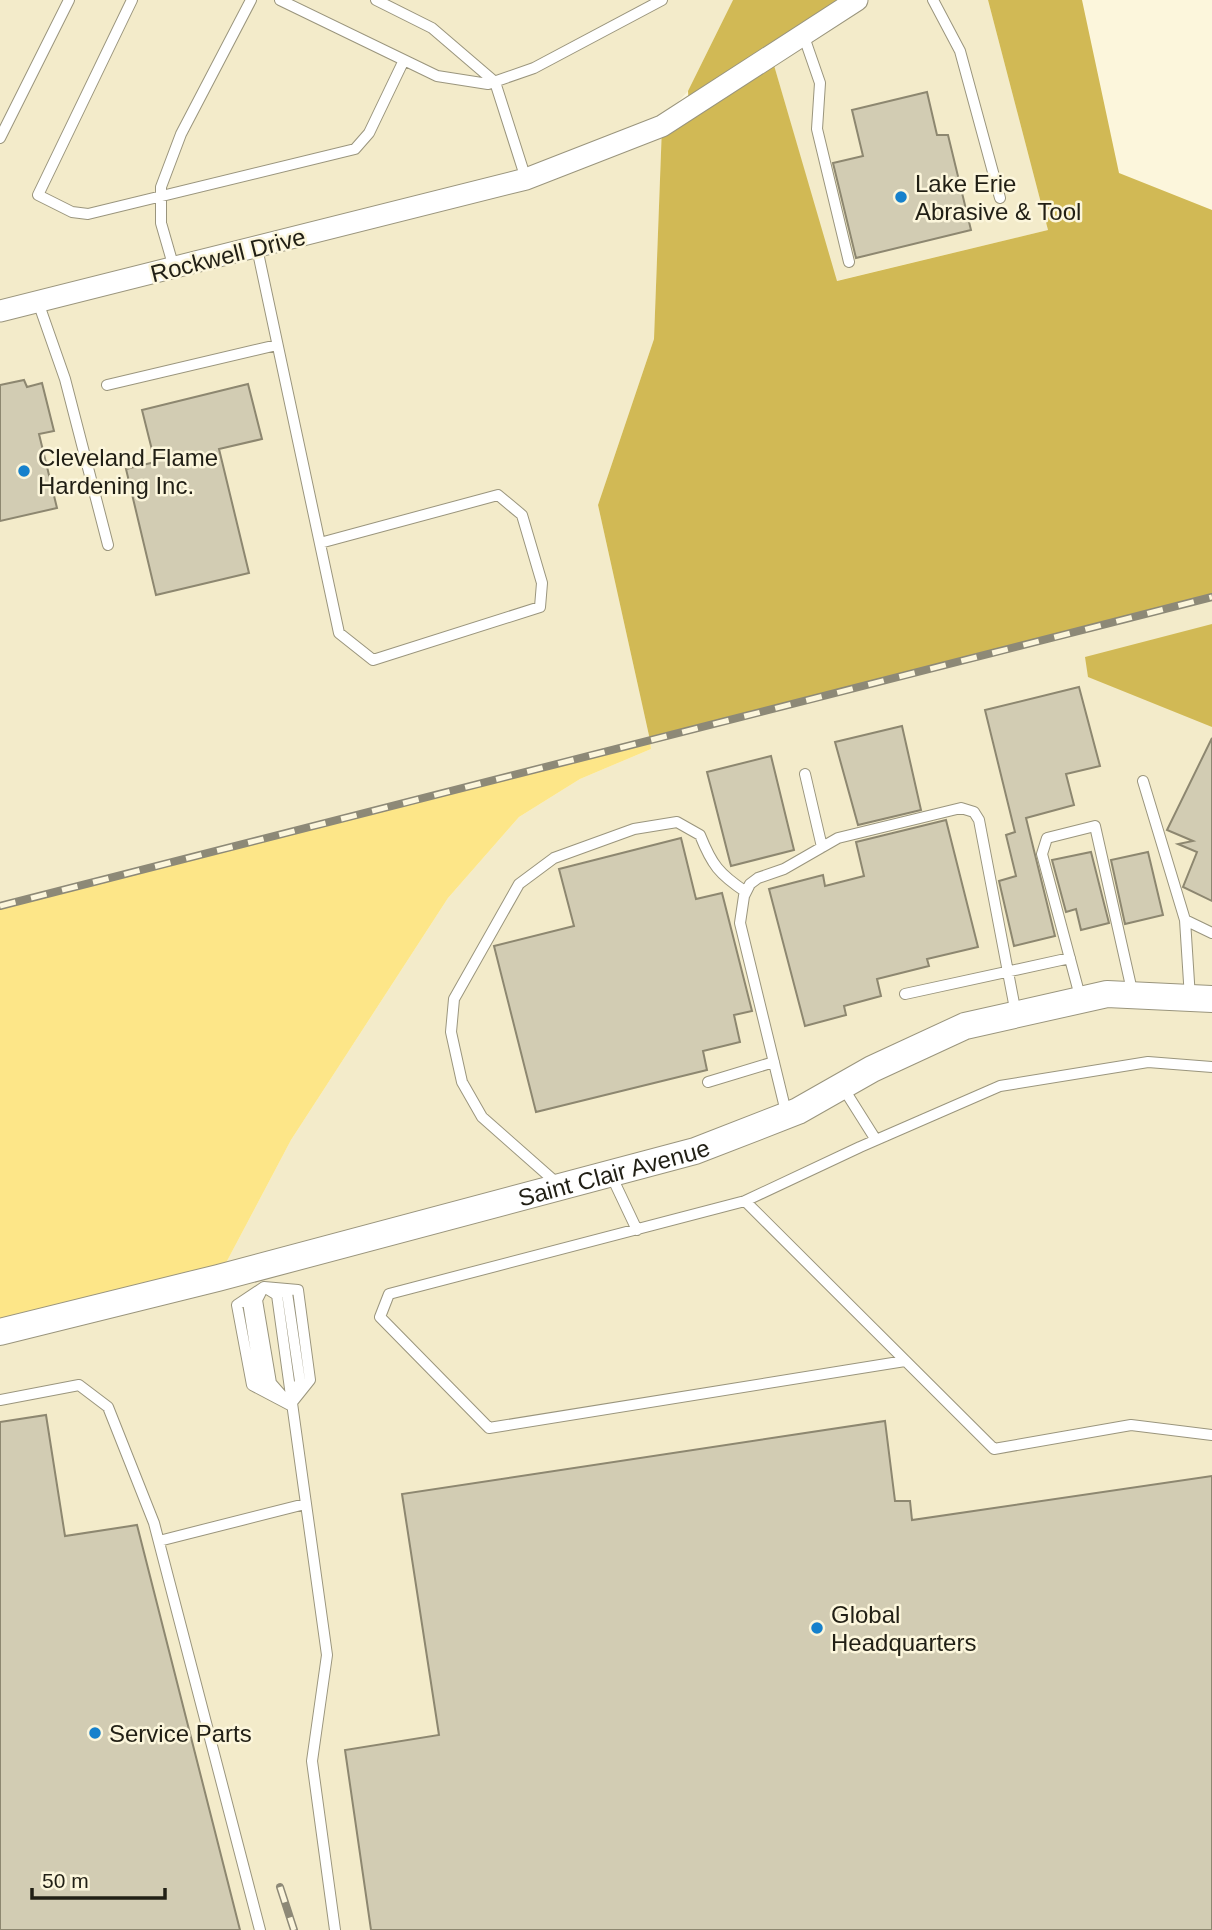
<svg xmlns="http://www.w3.org/2000/svg" width="1212" height="1930" font-family="Helvetica,sans-serif">
  <style>
    .built { fill: #f3ebca }
    .green { fill: #fde688 }
    .forest { fill: #d1b955 }
    .building { fill: #d2ccb3; stroke: #8d8770; stroke-width: 2 }
    .lines { fill: none; stroke-linecap: round; stroke-linejoin: round }
    .service-casing { stroke: #9a957d; stroke-width: 12 }
    .minor-casing { stroke: #9a957d; stroke-width: 23 }
    .tertiary-casing { stroke: #9a957d; stroke-width: 28 }
    .service { stroke: #fff; stroke-width: 10 }
    .minor { stroke: #fff; stroke-width: 21 }
    .tertiary { stroke: #fff; stroke-width: 26 }
    .rail-casing { stroke: #8d8977; stroke-width: 8 }
    .rail { stroke: #fcf6dc; stroke-width: 5; stroke-dasharray: 16; stroke-linecap: butt }
    .poi-dot { fill: #1681cc; stroke: #fcf6dc; stroke-width: 2.5 }
    .labels { text-anchor: middle; dominant-baseline: central; stroke-width: 5; stroke-linejoin: round; paint-order: stroke }
    .poi-label { font-size: 24px; fill: #211f15; stroke: #fcf6dc; text-anchor: start }
    .street-label { font-size: 24px; fill: #211f15; stroke: #fcf6dc }
  </style>
  <rect width="100%" height="100%" fill="#fcf6dc"/>
  <path class="built" d="M0,0H733L688,91L661,121L455,193L0,306Z
    M857,0H988L1048,230L836,281L771,55Z
    M662,126L654,339L598,505L650,740L1212,597V1930H0V1332L218,1278L291,1140L448,898L519,817L580,779L651,749L650,740L0,906V311L455,198Z"/>
  <path class="green" d="M650,740L651,749L580,779L519,817L448,898L291,1140L218,1278L0,1332V906Z"/>
  <path class="forest" d="M733,0H857L771,55L837,281L1048,230L988,0H1082L1119,173L1212,210V597L650,740L598,505L654,339L662,126L689,108L688,91Z
    M1212,624V727L1088,677L1085,657Z"/>
  <path class="building" d="M927,92L937,135H948L971,230L856,258L833,163L863,156L852,110Z
    M24,380L27,387L42,383L54,431L39,434L57,508L0,521V385Z
    M248,384L262,439L219,449L249,573L156,595L126,469L155,462L142,410Z
    M1079,687L1100,766L1066,774L1074,805L1026,818L1055,936L1014,946L999,881L1016,876L1006,835L1015,832L985,710Z
    M902,726L921,810L858,825L835,742Z
    M1212,738V901L1183,887L1197,852L1178,844L1193,841L1167,830Z
    M771,756L794,850L731,866L707,772Z
    M946,820L978,947L927,959L929,966L877,979L881,996L844,1006L846,1015L805,1026L769,889L823,875L825,886L864,876L856,842Z
    M681,838L696,899L722,893L752,1011L734,1015L740,1042L703,1051L707,1070L536,1112L494,946L574,926L559,869Z
    M1091,852L1109,923L1081,930L1076,909L1066,912L1052,860Z
    M1148,852L1163,915L1125,924L1111,860Z
    M46,1415L65,1536L137,1525L240,1930H0V1422Z
    M885,1421L895,1501H910L912,1520L1212,1476V1930H371L345,1750L439,1735L402,1494Z"/>
  <g class="lines">
    <defs>
      <path id="service" d="M132,0L38,195L72,212L88,214L355,149L369,133L404,60
        M280,0L437,76L488,84L534,68L662,0
        M376,0L432,28L495,82L526,179
        M933,0L960,51L1000,198
        M803,34L820,83L817,129L849,262
        M0,138L69,0
        M257,248L339,633L373,660L540,607L542,583L522,515L498,495L320,543
        M174,268L161,223V187L181,134L251,0
        M38,302L65,379L108,545
        M107,385L277,345
        M805,774L822,847
        M1143,781L1185,920
        M905,994L1070,958
        M1190,998L1185,920L1212,933
        M1081,1000L1042,854L1047,838L1095,826L1133,995
        M708,1082L774,1062
        M842,1086L876,1140
        M787,1116L740,923L744,896L750,884L758,878L784,869L838,838L961,808L974,812L979,820L1016,1014
        M611,1175L637,1230
        M559,1185L482,1117L462,1082L451,1032L454,999L519,884L554,858L634,829L677,822L700,835C712,865 719,874 746,892
        M745,1201L994,1449L1131,1425L1212,1435
        M264,1287L277,1295L327,1655L312,1761L335,1930
        M264,1287L298,1290L310,1380L290,1405L252,1385L237,1305Z
        M262,1290L257,1300L271,1383L285,1399
        M277,1290L287,1293L300,1381L295,1394
        M254,1296L248,1302L261,1384L270,1391
        M905,1361L489,1428L380,1317L389,1294L745,1201L860,1147L1000,1086L1148,1062L1212,1067
        M0,1400L79,1385L108,1407L154,1523L260,1930
        M159,1541L305,1504"/>
      <path id="minor" d="M0,311L526,179L662,126L857,0"/>
      <g id="tertiary">
        <path id="s1" d="M0,1332L218,1278L695,1151L798,1111L872,1069L965,1026L1107,994L1212,999"/>
      </g>
    </defs>
    <use href="#service" class="service-casing"/>
    <use href="#minor" class="minor-casing"/>
    <use href="#tertiary" class="tertiary-casing"/>
    <use href="#service" class="service"/>
    <use href="#minor" class="minor"/>
    <use href="#tertiary" class="tertiary"/>
    <defs>
      <path id="rail" d="M0,906L1212,597
        M280,1887L294,1930"/>
    </defs>
    <use href="#rail" class="rail-casing"/>
    <use href="#rail" class="rail"/>
  </g>
  <g class="poi-dot">
    <circle cx="901" cy="197" r="7"/>
    <circle cx="24" cy="471" r="7"/>
    <circle cx="817" cy="1628" r="7"/>
    <circle cx="95" cy="1733" r="7"/>
  </g>
  <g class="labels">
    <g class="poi-label">
      <text x="915" y="183">Lake Erie<tspan x="915" dy="28">Abrasive &amp; Tool</tspan></text>
      <text x="38" y="457">Cleveland Flame<tspan x="38" dy="28">Hardening Inc.</tspan></text>
      <text x="831" y="1614">Global<tspan x="831" dy="28">Headquarters</tspan></text>
      <text x="109" y="1733">Service Parts</text>
    </g>
    <g class="street-label">
      <text transform="translate(228 255) rotate(-14)">Rockwell Drive</text>
      <text stroke="none"><textPath href="#s1" startOffset="634">Saint Clair Avenue</textPath></text>
    </g>
  </g>
  <path d="M32 1888v10h133v-10" fill="none" stroke="#211f15" stroke-width="3.5"/>
  <text x="42" y="1888" font-size="21" fill="#211f15" stroke="#fcf6dc" stroke-width="5" paint-order="stroke">50 m</text>
</svg>
